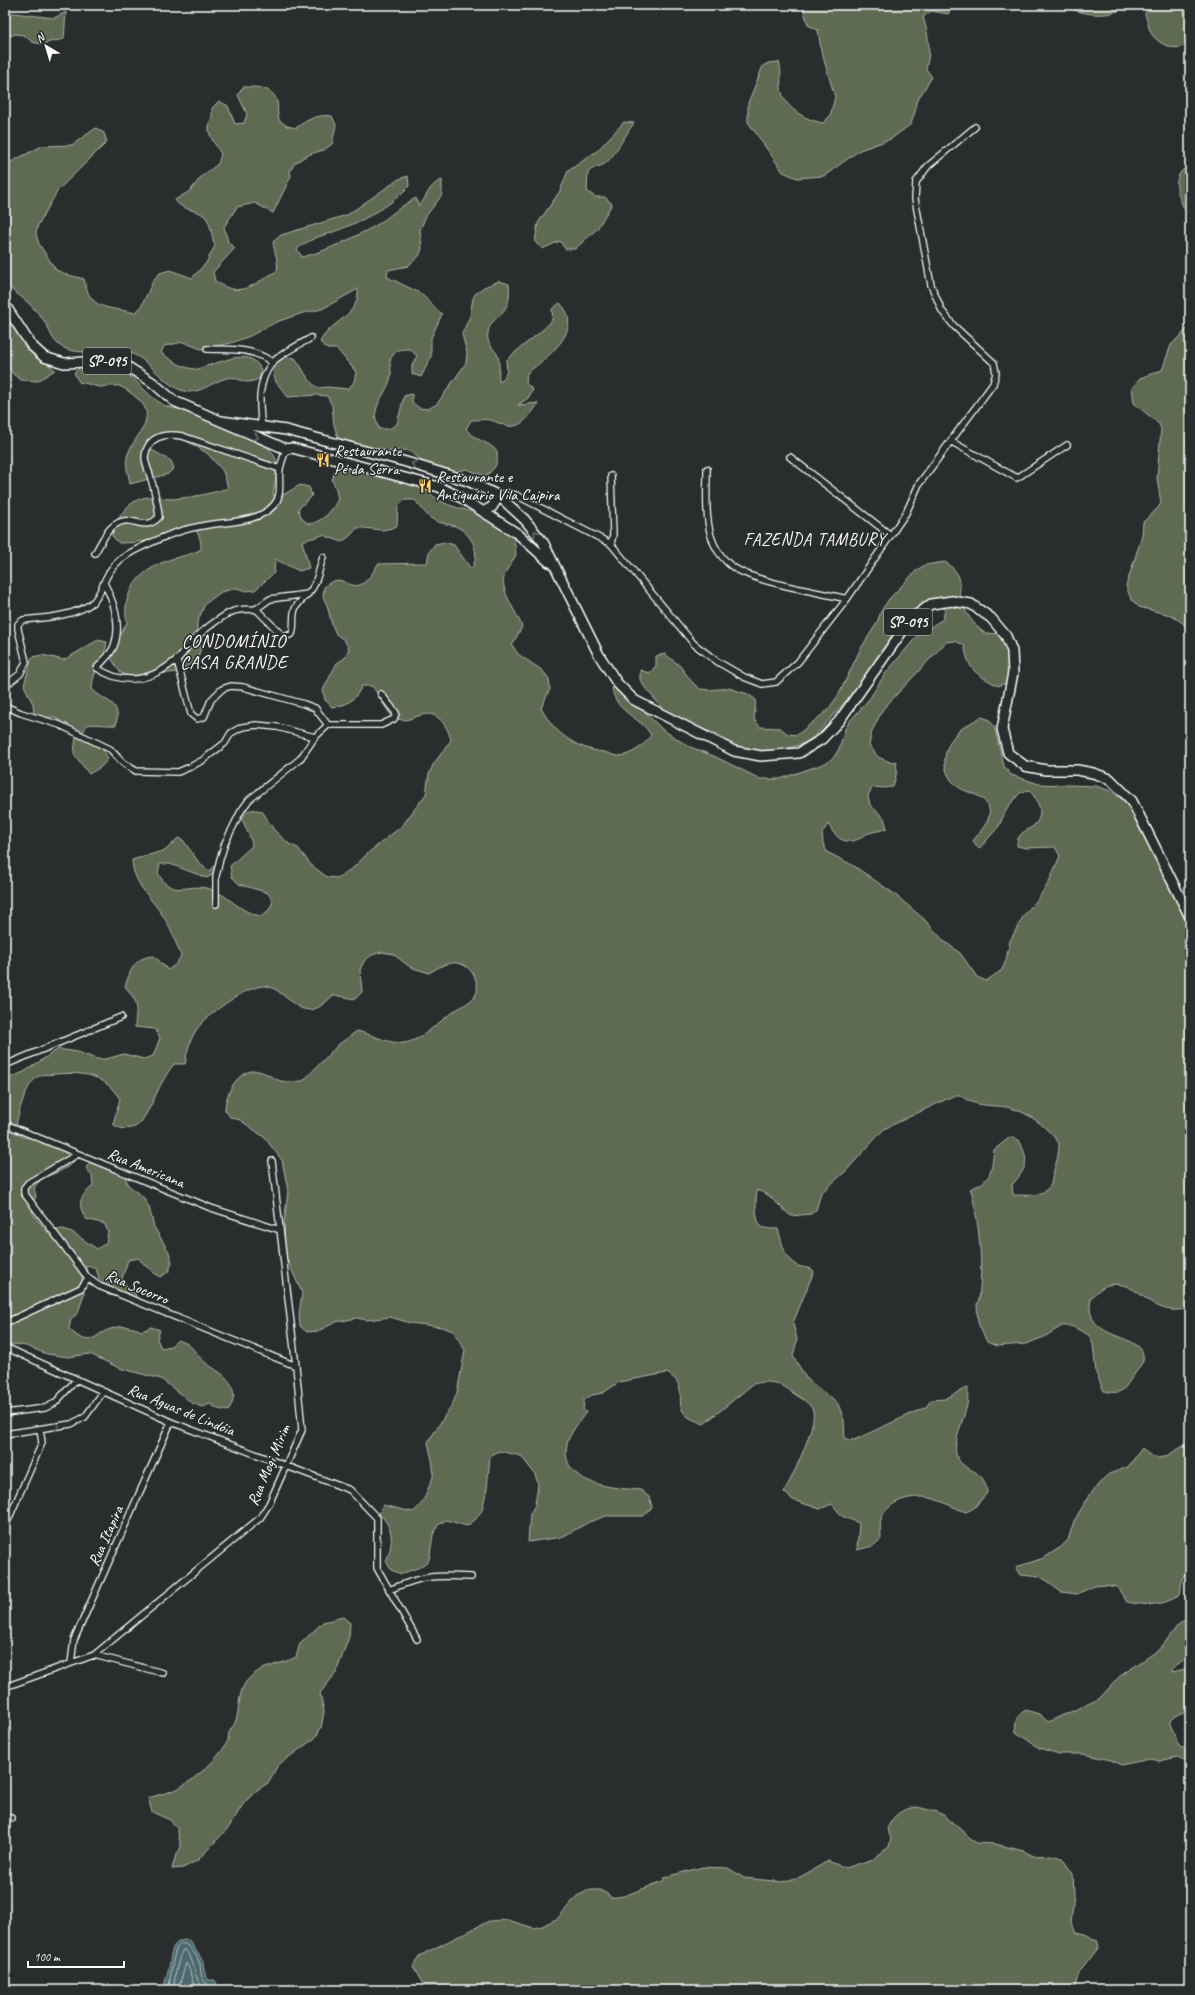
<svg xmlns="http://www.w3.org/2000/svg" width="1195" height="1995" font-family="Caveat,sans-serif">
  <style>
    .green { fill: #5e6b53; stroke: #aeb5a9 }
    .water { fill: #4b696e; stroke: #93a5a8 }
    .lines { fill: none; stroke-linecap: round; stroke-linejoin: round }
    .shore { stroke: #b7c3c5; stroke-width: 1 }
    .minor-casing { stroke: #fff; stroke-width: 8 }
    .primary-casing { stroke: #fff; stroke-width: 12 }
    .minor { stroke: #2a2d2e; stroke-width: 5.5 }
    .primary { stroke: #2a2d2e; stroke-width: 9 }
    .oneway { stroke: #6a6c6d }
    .labels { text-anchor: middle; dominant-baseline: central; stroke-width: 3; stroke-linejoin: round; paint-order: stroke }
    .shield { fill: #2a2d2e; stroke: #bfc0c0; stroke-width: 1 }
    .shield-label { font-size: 15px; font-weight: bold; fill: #fff }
    .poi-label { font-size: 16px; fill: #fff; stroke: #2a2d2e; text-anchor: start }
    .street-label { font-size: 16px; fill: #fff; stroke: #2a2d2e }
    .neighbourhood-label { font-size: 17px; letter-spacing: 1px; fill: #fff; stroke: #2a2d2e }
    .quarter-label { font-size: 18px; letter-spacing: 1px; fill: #fff; stroke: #2a2d2e }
  </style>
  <rect width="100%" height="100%" fill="#2a2d2e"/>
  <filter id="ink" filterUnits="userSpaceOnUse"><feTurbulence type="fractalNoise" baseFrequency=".025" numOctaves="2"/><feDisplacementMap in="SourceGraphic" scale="8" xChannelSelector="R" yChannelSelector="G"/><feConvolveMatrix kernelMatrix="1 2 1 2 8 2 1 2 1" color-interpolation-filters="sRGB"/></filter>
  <g filter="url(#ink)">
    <path class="green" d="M807,5H955L948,14L931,11L923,17C929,36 931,51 926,69L932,77L916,102L915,112L911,124L891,139L860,150L824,176L797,178L783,172L748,122V103L763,66L768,63L779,62C782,71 780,78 781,87C782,107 805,120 823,123L830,116L835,97L821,50L818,30L808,25L803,7Z
      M1071,5H1121L1118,11C1102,17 1086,14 1071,9Z
      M1149,5H1190C1190,15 1193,30 1189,39C1183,54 1163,47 1154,37C1149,32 1147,20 1145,14Z
      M5,12L54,18L66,12L64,39L41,44L32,42L24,35L15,34L5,38Z
      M243,87C255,87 272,86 277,101C278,106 277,114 279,120L287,126L296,128C308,119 318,114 332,116L336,125L332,144L324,150L313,153L304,157L295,163L290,171L291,176L273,213L255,203L237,207L224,227L228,242L235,248L213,272L215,281C242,300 254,283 277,271C279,260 274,252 273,242L281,235L347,215L399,179L408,176L409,186C389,208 361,222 333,232C320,236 308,240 297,249L302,257C328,251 352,238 375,226C390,217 401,205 416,198L419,206C428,196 428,185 442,180V195L426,216L420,230L422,249L419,256L408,266L388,270L387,277L420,293L442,314L431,338V357L421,377L412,374V365L417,356L410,349C403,349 397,349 393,355C387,362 392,368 391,376C389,388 379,398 376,411C374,417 377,423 379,429H389L397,424L404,396L412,394V402L419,408L428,409L437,404L466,363L467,353L462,334L470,316L473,298L476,293L484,287L499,281L509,284C513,318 490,314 488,333C486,343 493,347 497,354C501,362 498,374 499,382L503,380L507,371L506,361C514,351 550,327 552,319C553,316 552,312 552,309L560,303C586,329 547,358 527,373L526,383L533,390L528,398L518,405L538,403C533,413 521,429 508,426C501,425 496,421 490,420C484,419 477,420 471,420L466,429C477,442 486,440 497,451C498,463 496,469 485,476L466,469L448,474L430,468L415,455L406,450L356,454L346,451L340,444L334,425L332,405L327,396L317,395L288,397L276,382L273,372L277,363L285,357L295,358C304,369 306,380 318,388L328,387L348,389L354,382L356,372L337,349H327L320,342C330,321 360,316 358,289L322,309L303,313L276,322L250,336L231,343L201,349L183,342L164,346L161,353C170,359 182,368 194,369C197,370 202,367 206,366C226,361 252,346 262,372L259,379C256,380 251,382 247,382C240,381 235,376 227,378C211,382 197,397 181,390C161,383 148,356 124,351C107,349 79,356 64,348C53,343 51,333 46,324C43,319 39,314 35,310C27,300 15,293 5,284V165L42,146L72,145L96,128L104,133L107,142L58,190L38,225L36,234L39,244L56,270L65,274L84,279C90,312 108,306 135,313L141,307L154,279L160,273L170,270L192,278L206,263L215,246C212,238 211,225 207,219C200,208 182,212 175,200L190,191L202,176L218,164L221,154C217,146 208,137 209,127C210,120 213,118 212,108L219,101L228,106L235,124L244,123L247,114L238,95Z
      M624,122L634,123C628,131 612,159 606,163C600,167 596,166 588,172L587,191L595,197H605L612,204L597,229L575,249H565L560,241L542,249L535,242L538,223L560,191L568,171L597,151Z
      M1185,168H1190V256C1187,246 1190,236 1189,225C1187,206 1165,184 1185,168Z
      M5,315L36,354L55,370L38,381L21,380L13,374L5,358Z
      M1190,326V636L1183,623L1170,615L1139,607L1131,599L1126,586L1142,536L1143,522L1158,508L1161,503L1157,478L1161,429L1159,424L1134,403L1132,388L1140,378L1162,370L1171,345Z
      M103,365C137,370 142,396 168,407C175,409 182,409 189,411C214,421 238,432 262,443C284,458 276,472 273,495H283L300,485L309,487L312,496L298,509L302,519L309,524C324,521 331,512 338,499L336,489L332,480L337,465L348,463L422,486C429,493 437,500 447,504C464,512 497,513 509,529C515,536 515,546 516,555C512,563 506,569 504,577C500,591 518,614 522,627L512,645L518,654L543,671L549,679L550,689L541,708C554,733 576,749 604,752C609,753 614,756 619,756C632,755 644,746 651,735C639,715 616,714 612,688L616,684L663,730L688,746L716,757L760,779H780L826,763L834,757L839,749L845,729L850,721L870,698L885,674L918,635L943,619L945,609L938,604L893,634L854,692L814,737L806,743L768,754L730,748L725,739L717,734L672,719L646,689L640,680V670L649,673L656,666V656L665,654L680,666L692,682L700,689L709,690L729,688L748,694L756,700L754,719L760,727L780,728L788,734L797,735L828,710L839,694L861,648L877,623L881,611L889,599L917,570L925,565L945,562C954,568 961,575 960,587C960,590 959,593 960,596C962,610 975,627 986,634L999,633C1010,651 1014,662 1006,683L998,686C974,672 970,673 964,645L955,641L946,642L883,709L872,731L869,745L878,757L892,763L896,761L897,771L893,787L883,788L873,787L868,795L870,805L884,818L887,828C880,831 876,831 869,833C866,834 863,836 861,838C844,846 836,838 828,824L822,833L823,843L827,852L854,866L893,893L924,919L944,941L960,953L977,977L986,981L1002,970L1006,960L1010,941L1024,915L1037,900L1048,884L1060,856L1055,847L1026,848L1017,846C1017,844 1017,839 1019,837C1021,833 1028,829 1032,827C1046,816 1039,801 1029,790L1020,793L1007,808L999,826L979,849L973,841C980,831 994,819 988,806C982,793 967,794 957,786C938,770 943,745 960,730C966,725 974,721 981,717L988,719L994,726L1004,766L1011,775L1039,784L1096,786L1111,791L1126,802L1146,830L1158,864L1190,928V1308C1147,1320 1142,1278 1108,1285C1102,1286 1095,1294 1091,1298C1081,1345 1149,1330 1143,1361C1141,1366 1130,1380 1126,1386C1121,1394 1113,1393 1104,1391L1096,1373L1093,1344L1089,1335L1071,1326H1062L1044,1337L1026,1344L996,1346L987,1342L978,1323L977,1304L979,1300C983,1261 980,1232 972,1193L970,1189C993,1180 991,1172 994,1150L1010,1137L1019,1140C1030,1162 1027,1167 1012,1185L1013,1195C1026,1195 1044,1198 1051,1184C1052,1181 1052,1177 1053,1174C1056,1163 1059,1156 1059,1143C1044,1124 1023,1107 997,1106C983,1105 972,1105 960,1095H955L884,1129L846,1171L821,1193L816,1210L811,1214L791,1216L768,1195L757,1190C756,1197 754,1222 762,1227C766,1229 773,1229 778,1229C782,1241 784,1259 796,1265C803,1269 809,1266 814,1271L793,1323L797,1340L793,1356L806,1378L838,1404L844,1420L845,1439L854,1440L926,1407L931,1400L945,1399L968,1387C968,1393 968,1399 967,1405C964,1418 953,1443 956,1454C962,1475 985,1465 987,1493L974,1508L966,1512C956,1509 947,1503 937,1500C919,1493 890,1498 882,1517C879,1522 881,1532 881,1539L873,1546L857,1550L859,1523L842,1516L832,1504L820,1509L793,1500L784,1492C792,1478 817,1425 813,1411C810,1402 800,1398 793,1393C780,1382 769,1380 753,1384L704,1424C699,1422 692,1420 687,1416C672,1403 691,1387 667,1373L619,1382L603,1393L592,1395L584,1400L583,1410L586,1412C580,1421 569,1434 567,1444C559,1485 613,1488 641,1490L650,1498L652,1508L643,1516H606L589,1522L562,1537L528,1542L530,1514L535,1505L538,1484L535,1474L521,1456L499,1451L490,1456L487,1489L482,1510L476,1519L467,1526L446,1520L438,1525L433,1535L429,1560L420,1567L401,1574L391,1570L386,1561C394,1543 394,1527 379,1514L383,1505L413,1512C422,1505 424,1500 428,1489C429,1486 431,1483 432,1480C436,1469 430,1454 428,1442L453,1403L457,1393L465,1350L453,1331L442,1327L410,1323L390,1317L367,1320L357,1318L336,1322L318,1331L307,1332L300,1326L299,1315L302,1293L286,1257L285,1246L284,1223L288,1191L282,1160L264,1137L240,1120L230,1117L225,1110C225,1094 238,1068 258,1071C266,1072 273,1079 281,1081C288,1083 296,1081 303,1081L339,1044L357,1031C371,1034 385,1042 399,1043C418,1045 439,1021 454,1011C462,1006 473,1002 477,992C478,987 476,979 473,974C461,956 445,963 429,973L410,967L393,954L382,952L372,955L364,961L360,970L362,992L355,999L334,995C329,999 323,1005 317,1008C296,1017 285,989 266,986C248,984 203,1017 195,1032C189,1042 187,1053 185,1064H174C159,1082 154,1104 141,1122C135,1130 120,1131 113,1124L120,1099C104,1074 84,1072 56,1074C50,1075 41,1073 36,1078C24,1088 17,1117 15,1132L23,1137L33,1138L42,1143L70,1152L74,1161C59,1177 45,1171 34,1188L36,1197L32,1203L33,1214L47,1232L63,1229L72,1232L97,1249L106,1243L108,1233L105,1224L86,1219C77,1204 79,1197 93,1186L92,1176L86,1168L91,1160L101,1159L118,1169L125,1176L128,1185L143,1197L149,1207L154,1227L169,1252L172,1262L169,1271L161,1277L152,1272L138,1258L128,1260L122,1279L127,1287L135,1293L137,1303L118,1296L108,1295L102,1287L96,1269L87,1266L82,1275L84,1294L78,1313L71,1319L69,1329C93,1351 92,1333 114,1328C123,1325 133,1327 142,1331L151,1327L160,1330L157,1339L161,1348L171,1346L178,1340C194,1344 194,1354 206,1363C209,1366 213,1367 216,1370C233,1380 239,1394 228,1411L218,1409L210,1404L202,1407L192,1403L161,1379L119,1368L90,1354L68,1357L47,1354L26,1346L15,1344L5,1347V1080L24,1072L58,1049L78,1052L96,1059H106L124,1054L144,1059L153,1056L160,1038L155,1029L135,1027C136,1001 141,1008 125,986C131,970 134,957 154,956L168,970L176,964L181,956C176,944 172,931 165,919C153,899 133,885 132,860L166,850L178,838L183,840L200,864L210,871L215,865V873L207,878L170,864H160L158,873C172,900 188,882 210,889C229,895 240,913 261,916L269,910L273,901L268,893L239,884L232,877L230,866L252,846C251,836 245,828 242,818C248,808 252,809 262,811L274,830L289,844L298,848L311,865L327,877L337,878L354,867L368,853L402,826L426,794L429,774L433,765L451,740C448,727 438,710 422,715C413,717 405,723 395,718C388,715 378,693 372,686H362C355,700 347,706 332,707L325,700L323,690L337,663L345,658L349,648L344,640L336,634L332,625L327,605L323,597L324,587C345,568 349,597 367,580C371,576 375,569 378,564L427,563L429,552L435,544L445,542L454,545L471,569C482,554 472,533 455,526C449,524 441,524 434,520C426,516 421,507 415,500H405L398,507L397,526C380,534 373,527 357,528L350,536L342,542L323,535L302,541L309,568L299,571L275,559L274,573L255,590L246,591L237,588L221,592L205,604L197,623V633L201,642L200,652L196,660L179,672L128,677L120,672L109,655L127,623C121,593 138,572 166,561C178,556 190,556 201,549C201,537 198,530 188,525C180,527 175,531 168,534C152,541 137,543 119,543L112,536C116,518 129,498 149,497C156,496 163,499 171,499C189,498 210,494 228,488L223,471L207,453L185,440L164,437L149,443L150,449L171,461L174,468L168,474L130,484C129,475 125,467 127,457C132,437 161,418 137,398C132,394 125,388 119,386C113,385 106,387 100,387C93,386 86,383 79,382L74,373L81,366Z
      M98,640L107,642C105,660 92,670 92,689C105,703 122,700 116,725C106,726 97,723 87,725L82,734L87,742C99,745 104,748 108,759L101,767L89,774L74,754L76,736L71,728L54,717L28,718L34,713L33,704L24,685L32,657L42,655L64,660Z
      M1190,1444V1565L1182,1579L1180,1595C1163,1606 1147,1606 1127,1602L1117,1587L1104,1585L1094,1586L1077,1594L1061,1592L1041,1577L1021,1575L1016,1567L1044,1558L1061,1547L1068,1540L1074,1521L1089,1496L1102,1480L1109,1474L1128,1467L1142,1448C1162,1470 1170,1449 1190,1444Z
      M1190,1615V1655L1173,1668L1172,1672L1185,1669C1190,1676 1194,1702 1187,1709C1181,1715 1173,1715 1170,1724L1178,1744L1187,1751L1190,1764L1178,1757L1159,1761L1150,1759L1121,1765L1111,1760L1083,1754H1059L1039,1748L1016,1732C1014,1721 1017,1715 1026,1710L1039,1714L1048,1722L1099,1699L1119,1677L1160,1649L1178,1625Z
      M343,1617L350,1623L349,1637L336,1673L320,1693L324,1712L321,1728L315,1738L278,1765L268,1783L257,1790L244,1803L229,1827L198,1860L183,1868L172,1869L175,1858L181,1847L177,1828L170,1820L152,1812L148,1798C157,1795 168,1793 177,1789C193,1781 220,1758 227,1742C229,1739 228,1736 229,1733C230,1729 235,1725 236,1720C240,1708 238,1692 246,1682C259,1665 279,1666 296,1657L300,1644L323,1622Z
      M917,1807L937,1812L945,1816L976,1843L995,1844L1024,1851L1033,1856L1052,1855L1062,1858L1073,1874L1074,1894L1071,1924L1076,1932L1085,1934L1093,1940H1097L1099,1947L1079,1973L1074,1990H424V1986L413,1967L419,1956L489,1921L508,1920L534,1928L542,1926L558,1918L577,1896L589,1890H600L609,1895L610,1898L624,1896L663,1881L665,1877L703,1867L728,1868L744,1878L783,1882L802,1876L828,1861L846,1868L873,1859L889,1847L891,1838L887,1829C894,1814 901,1809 917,1807Z"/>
    <path class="water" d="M189,1940L203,1961L204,1971L208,1980H214L218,1986H232L240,1990H165C164,1982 166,1978 168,1971C172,1958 168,1939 189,1940Z"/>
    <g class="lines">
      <path class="shore" d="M169,1990C169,1983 173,1957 176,1950C183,1933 197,1955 200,1964C201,1969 200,1974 203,1979C205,1984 212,1987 217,1990
        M174,1990C173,1983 179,1952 184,1949C199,1962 190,1983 209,1990
        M180,1990V1983L186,1963C191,1967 190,1982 197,1990"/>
      <defs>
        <path id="minor" d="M207,349C233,350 250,347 272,362
          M262,428C259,405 257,382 272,363C277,356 302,343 311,338
          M952,442L1017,478L1067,445
          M790,457L889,534
          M707,469C707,491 705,515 711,536C714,546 721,557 729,564C749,582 819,592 847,599
          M499,496L507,493L516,495L611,544L694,644L718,662L744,677L762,684L776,682L798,662L847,599L906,513L919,484L993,384L996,373L994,363L954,326L942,311L931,285L915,199L916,182L928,166L975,127
          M611,544L613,535L611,476
          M95,553C100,545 105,533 112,527C132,510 142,535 159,517C158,503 154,489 150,475C148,470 145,462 145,457C147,436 165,433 182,436L280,469
          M104,583C114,602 122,625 114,646C111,655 102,661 97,668C124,686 151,681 176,660C182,656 185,649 190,644C199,633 221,616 234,611C241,609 249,609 256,609L281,634L287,636L292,634C295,626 292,617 295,609C299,600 308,596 313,587C318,578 320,566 323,557
          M256,609L270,599L308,594
          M177,660L191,714L197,719L204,717L211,700L222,689L231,686L243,687L304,704L315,708L328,725
          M5,686L20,674L26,662L18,629V624L23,620C44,618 77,616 93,602C100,595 102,586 106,578C116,555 144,546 164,537C176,532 190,528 202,526C225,521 257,524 274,505C283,495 278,481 280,469C281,463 284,456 286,449
          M5,706L21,713L60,725L110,749L123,763L136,771L178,772L190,767L203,760L225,743L231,733L242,727L256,725L277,727L315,737
          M216,904V876L220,859L225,843L241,811L249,800L300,759L315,737L328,725H381L394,719L396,713L381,694
          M5,1065L121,1017
          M5,1124L211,1208L280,1230
          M78,1154L28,1183L24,1188V1193L88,1278L99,1286L296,1366
          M5,1323L81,1288L88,1278
          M5,1347L171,1422L350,1490L377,1518V1568L417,1639
          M5,1413L45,1408L55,1403L76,1380
          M5,1434L71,1424L85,1417L103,1392
          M5,1527L42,1443L40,1429
          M389,1590C424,1575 435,1575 471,1577
          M94,1655L163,1673
          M71,1663L74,1640L171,1422
          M5,1687L94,1655L260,1518L269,1504L302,1430L296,1366L272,1161
          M5,1818H11"/>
        <path id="primary" d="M5,305L31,345L44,357L64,363L110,361L128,367L152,382L174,401L286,449L292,448L439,487L460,497L518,534L549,562
          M221,421L286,430L406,462L468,481L499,496L525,520L543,542L599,655L617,683L634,700L734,751L761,756L799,753L822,739L839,721L911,619L931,604L952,601L971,604L991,618L1006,636L1012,651L1013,673L1002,729L1008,753L1025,766L1046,770H1077L1093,773L1110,779L1132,801L1190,917
          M483,512L492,507L499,496"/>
      </defs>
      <use href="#minor" class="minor-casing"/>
      <use href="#primary" class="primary-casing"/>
      <use href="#minor" class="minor"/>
      <use href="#primary" class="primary"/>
    </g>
    <defs><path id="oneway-chevron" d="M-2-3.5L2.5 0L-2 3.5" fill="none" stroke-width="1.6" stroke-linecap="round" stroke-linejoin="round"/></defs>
    <g class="oneway">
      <use href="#oneway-chevron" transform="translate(256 437) rotate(22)"/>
      <use href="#oneway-chevron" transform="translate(414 464) rotate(-162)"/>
      <use href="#oneway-chevron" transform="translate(536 533) rotate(-129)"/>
      <use href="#oneway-chevron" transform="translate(57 1426) rotate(-9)"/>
    </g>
  </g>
  <defs>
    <symbol id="restaurant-bare" viewBox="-9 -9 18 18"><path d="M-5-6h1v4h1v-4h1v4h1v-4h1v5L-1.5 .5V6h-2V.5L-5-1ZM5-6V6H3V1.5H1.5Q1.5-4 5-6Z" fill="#ffd166" stroke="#2a2d2e" stroke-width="2.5" paint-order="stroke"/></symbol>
  </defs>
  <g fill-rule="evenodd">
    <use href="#restaurant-bare" x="313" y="450" width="20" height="20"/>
    <use href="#restaurant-bare" x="415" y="476" width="20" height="20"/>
  </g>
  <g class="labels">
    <g class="shield">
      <rect x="83" y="348" width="48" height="26" rx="3"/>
      <rect x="884" y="609" width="48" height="26" rx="3"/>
    </g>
    <g class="shield-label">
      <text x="107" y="361">SP-095</text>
      <text x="908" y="622">SP-095</text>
    </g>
    <g class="poi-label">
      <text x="334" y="451">Restaurante<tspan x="334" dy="18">Pé da Serra</tspan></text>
      <text x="436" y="477">Restaurante e<tspan x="436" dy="18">Antiquário Vila Caipira</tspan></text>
    </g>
    <g class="street-label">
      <text transform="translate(146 1168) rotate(22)">Rua Americana</text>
      <text transform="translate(137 1287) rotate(23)">Rua Socorro</text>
      <text transform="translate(181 1410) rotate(22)">Rua Águas de Lindóia</text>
      <text transform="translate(269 1465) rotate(-67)">Rua Mogi Mirim</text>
      <text transform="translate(106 1536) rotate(-66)">Rua Itapira</text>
    </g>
    <g class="neighbourhood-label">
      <text x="815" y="539">FAZENDA TAMBURY</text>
    </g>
    <g class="quarter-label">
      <text x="234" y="641">CONDOMÍNIO<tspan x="234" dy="21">CASA GRANDE</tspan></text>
    </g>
  </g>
  <rect width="1195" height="1995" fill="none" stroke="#2a2d2e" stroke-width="20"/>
  <rect x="10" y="10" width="1175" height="1975" fill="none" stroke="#fff" stroke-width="1.5" filter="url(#ink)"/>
  <g transform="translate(46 46) rotate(322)" stroke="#2a2d2e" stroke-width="3" paint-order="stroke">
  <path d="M0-3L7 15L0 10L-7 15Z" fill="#ffffff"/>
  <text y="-6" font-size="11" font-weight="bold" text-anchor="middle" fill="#ffffff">N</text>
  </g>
  <path d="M28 1961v6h96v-6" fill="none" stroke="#ffffff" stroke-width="2"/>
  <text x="34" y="1961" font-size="12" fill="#ffffff" stroke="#2a2d2e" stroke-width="3" paint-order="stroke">100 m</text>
</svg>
